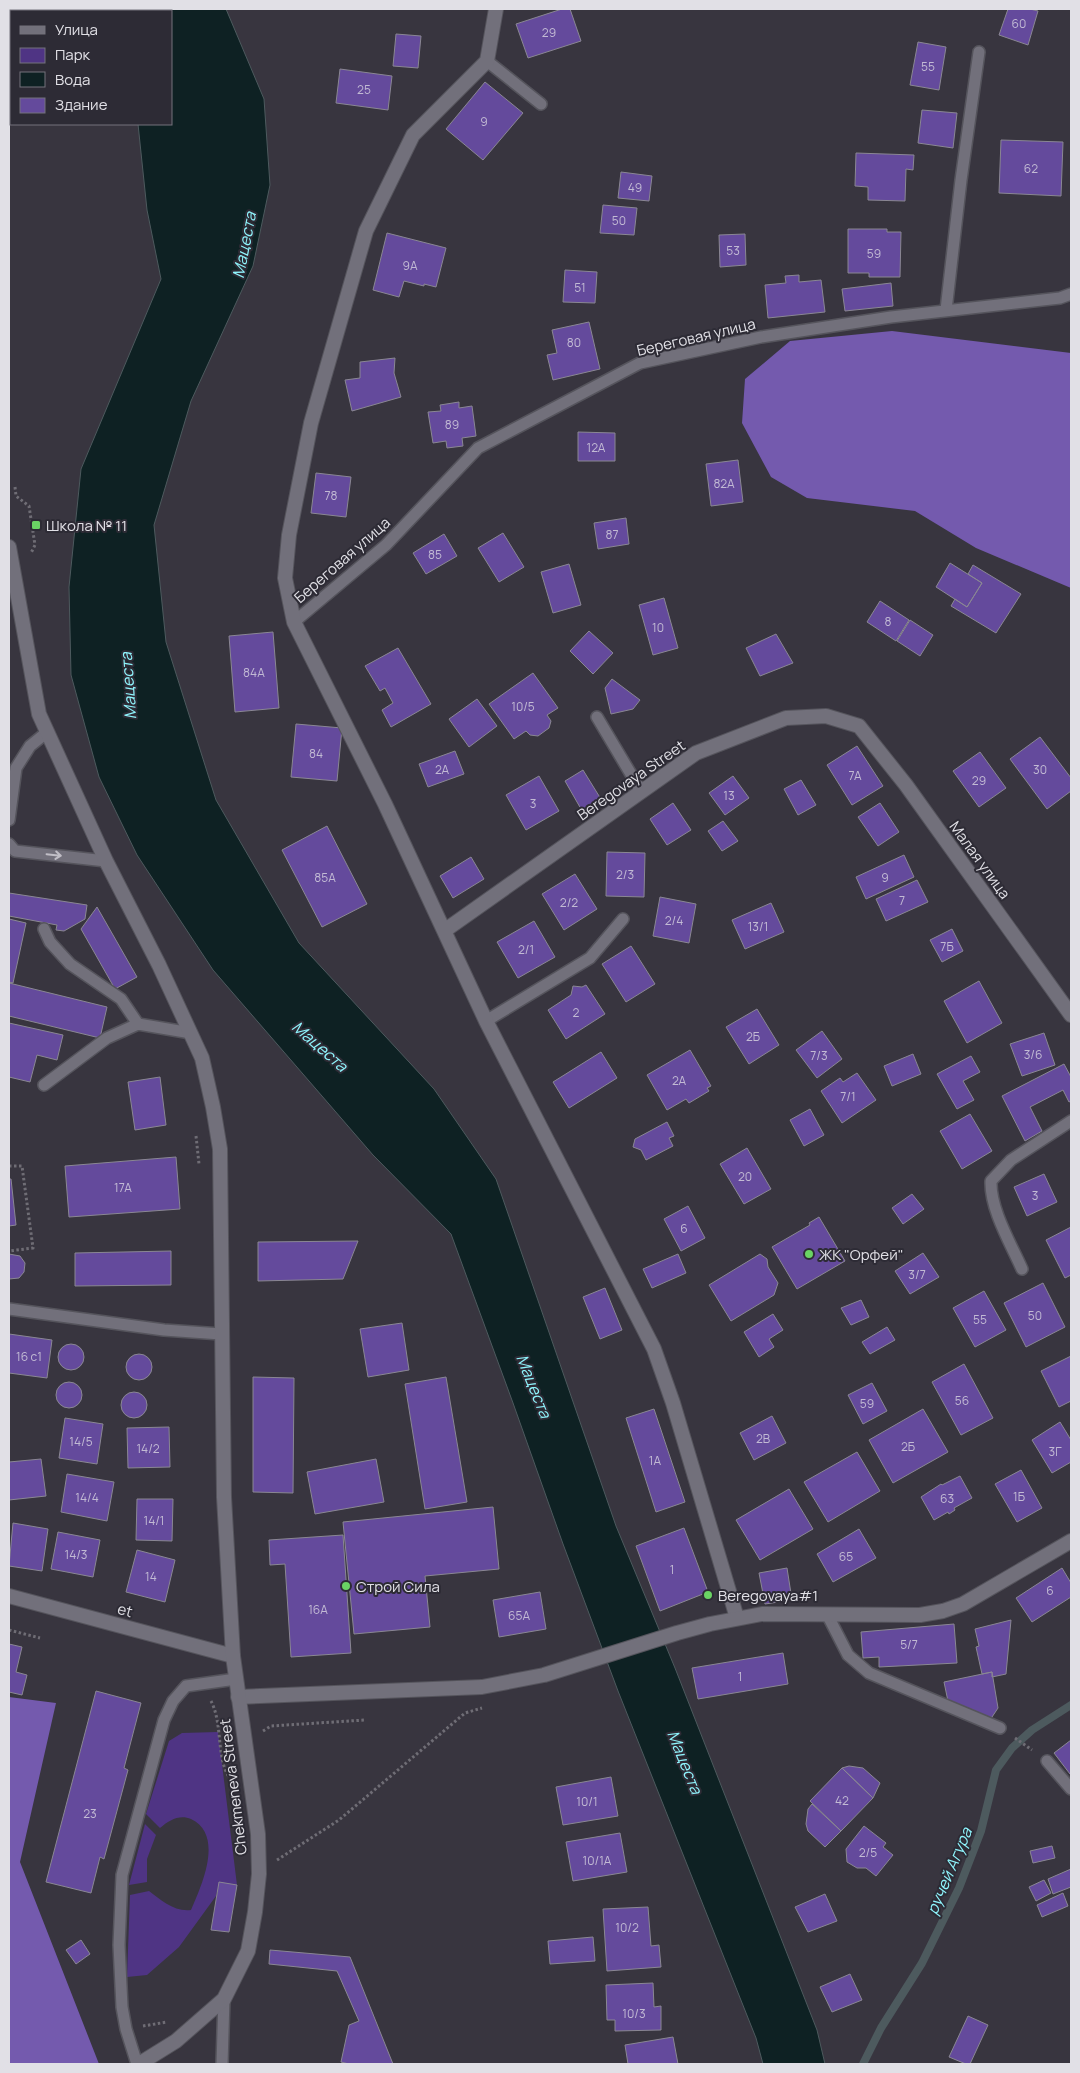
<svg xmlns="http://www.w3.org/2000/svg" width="1080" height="2073" font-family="Manrope,sans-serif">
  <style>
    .green { fill: #4f3484 }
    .forest { fill: #745aae }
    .water { fill: #0e2123; stroke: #4d5a5e }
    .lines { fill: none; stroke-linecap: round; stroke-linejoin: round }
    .stream { stroke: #4d5a5e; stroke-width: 8 }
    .building { fill: #644a9c; stroke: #8a8793 }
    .service-casing { stroke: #55545c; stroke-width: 14 }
    .minor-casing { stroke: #55545c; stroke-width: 16 }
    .tertiary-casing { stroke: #55545c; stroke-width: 16 }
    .secondary-casing { stroke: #55545c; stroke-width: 16 }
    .path { stroke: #6f6d75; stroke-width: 3; stroke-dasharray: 2.5 2.5; stroke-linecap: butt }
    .service { stroke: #72707b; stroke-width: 11 }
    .minor { stroke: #72707b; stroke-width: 14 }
    .tertiary { stroke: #72707b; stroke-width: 14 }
    .secondary { stroke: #72707b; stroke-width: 14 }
    .oneway { stroke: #c0bec6 }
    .poi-dot { fill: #6ad364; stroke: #2d2b35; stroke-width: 2 }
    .labels { text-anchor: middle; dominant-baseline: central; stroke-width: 4; stroke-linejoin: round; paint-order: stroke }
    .number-label { font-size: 12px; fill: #c2bad4 }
    .street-label { font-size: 15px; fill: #e1e0e6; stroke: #2d2b35 }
    .poi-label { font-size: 15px; fill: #e1e0e6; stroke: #2d2b35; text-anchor: start }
    .water-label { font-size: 16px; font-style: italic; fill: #8ff5fd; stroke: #2d2b35 }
  </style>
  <rect width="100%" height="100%" fill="#38353f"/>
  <path class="green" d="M218,1732L237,1885L219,1883L216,1896L179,1947L147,1975L127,1977L130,1895L149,1891C161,1900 174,1912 191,1910C201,1887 225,1835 191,1819C180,1814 169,1820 160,1828L146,1814L169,1741L182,1733Z
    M145,1824L156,1835L147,1859V1882L129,1885Z"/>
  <path class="forest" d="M892,331L1071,353V588L976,548L915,511L807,498L771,477L742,423L745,379L790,341Z
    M9,1697L56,1703L20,1862L99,2064H9Z"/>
  <path class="water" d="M125,9H226L264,99L270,185L253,266L191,401L154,525L166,642L216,800L299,943L434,1089L496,1179L616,1526L675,1668L817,2030L825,2064H763L756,2038L618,1691L563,1544L513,1403L451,1234L373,1155L213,970L137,855L99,777L71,675L69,587L81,469L161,279L147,210L138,124H171V11H125Z"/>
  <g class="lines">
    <path class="stream" d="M863,2064L881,2028L922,1963L959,1888L981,1831L996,1770L1012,1748L1032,1730L1071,1705"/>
  </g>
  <path class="building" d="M562,9H570L581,41L528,58L516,24Z
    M1008,9H1030L1038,11L1028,45L999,35Z
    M396,34L421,36L418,68L393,66Z
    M918,42L946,47L939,90L910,85Z
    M340,69L392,76L388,110L336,103Z
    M485,82L523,113L483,160L446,129Z
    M922,110L957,113L953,148L918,143Z
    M1001,140L1063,142L1061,196L999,193Z
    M856,153L914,155L913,170L906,169L905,201L868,200V187L855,186Z
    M621,172L652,176L649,201L618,198Z
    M603,205L637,208L634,235L600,233Z
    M848,229H887V232H901L900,277H869V273H848Z
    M387,233L446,248L436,287L424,284V286L404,281L399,297L373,290Z
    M745,234L746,265L720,267L719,235Z
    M565,270L597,272L595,303L563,302Z
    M799,275V282L821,280L825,312L768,318L765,285L786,283L785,276Z
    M891,283L893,306L845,311L842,289Z
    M589,322L600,369L553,380L547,355L557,353L552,330Z
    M395,358L394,373L401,397L352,411L345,380L360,378V362Z
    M459,402V408L472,406L476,436L462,438L463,446L447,448L446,441L433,443L428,412L441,411L440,405Z
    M578,432L615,433V461H578Z
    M738,460L743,502L711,506L706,464Z
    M316,473L351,477L346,517L311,513Z
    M626,518L629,544L598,549L594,523Z
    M503,533L524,567L499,582L478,548Z
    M444,534L457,556L426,574L413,553Z
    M950,563L982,583L967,607L936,587Z
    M569,564L581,605L553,613L541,572Z
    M973,565L1021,594L996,633L951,606L955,599L967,607L982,583L968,574Z
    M664,598L678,648L653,655L639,605Z
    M880,601L909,620L896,641L867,622Z
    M910,620L933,635L920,656L897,641Z
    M589,631L613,653L593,674L570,651Z
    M273,632L279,708L235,712L229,636Z
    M776,634L793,663L760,676L746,648Z
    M398,648L431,704L391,727L382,710L393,703L385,688L380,691L365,666Z
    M533,673L558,708L547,715L551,721L549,728L538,736L530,735L526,731L514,739L489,704Z
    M612,679L640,700L633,709L611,714L605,688Z
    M477,699L497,726L469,747L449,719Z
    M296,724L342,728L337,781L291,777Z
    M1040,737L1071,778V791L1047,809L1010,759Z
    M857,746L883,786L852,805L827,765Z
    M455,751L464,774L428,787L419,764Z
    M980,752L1006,788L979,807L953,771Z
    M583,770L604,804L585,816L565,781Z
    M539,776L559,811L526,830L506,795Z
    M733,776L749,798L725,815L709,793Z
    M801,780L816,805L798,815L784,789Z
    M673,803L691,830L667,845L650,819Z
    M880,803L899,832L878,846L858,817Z
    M723,821L738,841L722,851L708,831Z
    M327,826L367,904L322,927L282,850Z
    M607,852L645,853L644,897L606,896Z
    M904,855L914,877L866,899L856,877Z
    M471,857L484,879L453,898L440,876Z
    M575,874L597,909L564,930L542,894Z
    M917,880L928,902L886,921L876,899Z
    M9,893L87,905L85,919L64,931L56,930L57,925L9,916Z
    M660,897L696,904L689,943L653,936Z
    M771,903L784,932L745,949L732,920Z
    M97,907L137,977L115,989L81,929Z
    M9,919L26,923L13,983L9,982Z
    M534,921L555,957L518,978L497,942Z
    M952,929L963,951L942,962L930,940Z
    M631,946L655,984L626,1002L602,964Z
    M979,981L1002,1023L967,1043L944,1001Z
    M9,983L107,1007L100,1038L9,1016Z
    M586,985L605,1014L566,1039L548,1010L571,995L573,986L582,987Z
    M757,1009L779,1045L749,1064L726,1027Z
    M9,1023L63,1035L57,1060L37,1055L30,1082L9,1077Z
    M822,1031L842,1059L817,1078L796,1050Z
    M1044,1033L1055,1065L1022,1076L1010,1044Z
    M690,1050L711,1086L707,1088L709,1091L689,1103L686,1099L667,1110L647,1075Z
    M601,1052L617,1078L569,1108L553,1082Z
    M913,1054L921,1074L892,1086L884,1066Z
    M971,1056L980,1072L963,1081L974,1100L957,1109L937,1074Z
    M1064,1064L1071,1077V1101L1069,1102L1063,1090L1030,1107L1042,1131L1025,1141L1002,1096Z
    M857,1073L876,1100L842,1123L821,1091L840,1078L843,1082Z
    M160,1077L166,1125L135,1130L128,1082Z
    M810,1109L824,1135L804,1146L790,1120Z
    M970,1114L992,1151L962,1169L940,1131Z
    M667,1122L674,1136L669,1138L673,1146L646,1160L641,1150L633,1147L635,1139Z
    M747,1148L771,1189L744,1204L720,1164Z
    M176,1157L180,1209L69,1217L65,1166Z
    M1044,1174L1057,1202L1027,1216L1014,1187Z
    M9,1179H11L16,1225L9,1226Z
    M912,1194L924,1209L903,1224L892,1208Z
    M688,1206L705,1238L681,1251L664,1219Z
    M819,1217L845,1261L797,1289L772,1247L810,1225L809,1223Z
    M1071,1227V1275L1065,1278L1046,1240Z
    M358,1241L343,1279L258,1281V1242Z
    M171,1251V1285L75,1286V1253Z
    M923,1253L939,1277L910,1294L895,1271Z
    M9,1254L20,1256L25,1263L24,1272L19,1278L9,1279Z
    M678,1254L686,1273L652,1288L643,1269Z
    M760,1254L767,1259L768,1267L778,1283L774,1295L731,1321L709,1285Z
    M1043,1283L1065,1327L1026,1347L1004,1303Z
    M605,1288L622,1330L600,1339L583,1297Z
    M984,1291L1006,1330L975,1347L953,1308Z
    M861,1300L869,1317L851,1325L841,1308Z
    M773,1314L783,1330L769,1339L774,1347L759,1357L744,1332Z
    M402,1323L409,1370L368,1377L360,1329Z
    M887,1327L895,1340L870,1354L862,1342Z
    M9,1334L52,1340L47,1378L9,1373Z
    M58 1357a13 13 0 1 1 26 0a13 13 0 1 1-26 0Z
    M126 1367a13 13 0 1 1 26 0a13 13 0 1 1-26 0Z
    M1071,1356V1401L1059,1407L1041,1371Z
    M964,1364L993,1418L961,1435L932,1382Z
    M253,1377L294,1378L293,1493L253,1492Z
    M446,1377L467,1502L425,1509L405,1384Z
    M56 1395a13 13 0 1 1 26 0a13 13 0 1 1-26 0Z
    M872,1383L887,1411L863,1424L848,1395Z
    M121 1405a13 13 0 1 1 26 0a13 13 0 1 1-26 0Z
    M654,1409L685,1502L656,1512L626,1418Z
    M923,1409L948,1452L893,1483L869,1440Z
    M772,1416L786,1443L754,1460L740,1433Z
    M65,1418L103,1424L97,1464L59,1458Z
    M1060,1422L1071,1440V1462L1052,1473L1032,1440Z
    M169,1427L170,1467L128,1468L127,1428Z
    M857,1452L880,1491L828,1522L804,1482Z
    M41,1459L46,1496L9,1500V1462Z
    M376,1459L384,1502L315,1514L307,1472Z
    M1021,1470L1042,1508L1017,1522L995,1484Z
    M67,1474L114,1482L107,1521L61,1512Z
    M960,1476L972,1498L954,1508L955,1510L949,1514L948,1512L934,1520L921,1497L941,1484L942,1485Z
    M789,1489L813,1529L760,1560L736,1520Z
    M137,1499H173L172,1541L136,1540Z
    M493,1507L499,1569L425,1576L430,1627L354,1634L343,1522Z
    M13,1523L48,1529L42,1571L9,1566Z
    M684,1528L708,1592L660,1611L636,1546Z
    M859,1529L876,1558L833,1582L817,1554Z
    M58,1532L100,1540L93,1577L51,1569Z
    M343,1535L351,1653L291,1657L285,1564L270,1565L269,1540Z
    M137,1550L175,1560L165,1602L126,1592Z
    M787,1568L792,1600L765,1604L759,1573Z
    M1062,1568L1071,1583V1597L1032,1622L1016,1598Z
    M540,1592L546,1629L499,1637L493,1600Z
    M1011,1620L1006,1674L992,1677V1672L982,1674L976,1647L979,1646L975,1629Z
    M954,1624L957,1663L879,1667V1657L863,1658L861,1632Z
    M9,1644L22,1647L16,1672L27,1675L22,1695L9,1692Z
    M783,1653L788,1684L698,1699L692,1668Z
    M992,1672L998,1708L990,1720L949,1706L944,1682Z
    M96,1691L141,1703L124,1768L128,1770L104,1859L100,1857L91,1893L46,1882Z
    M1071,1740V1773L1070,1774L1054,1753Z
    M849,1766L863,1768L880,1783L873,1798L842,1768Z
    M842,1768L873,1798L841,1831L810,1801Z
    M611,1777L618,1816L563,1825L556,1787Z
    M812,1804L841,1831L825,1847L808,1831L806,1824L808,1809Z
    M864,1826L886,1843L883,1847L893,1855L876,1876L866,1868H857L847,1862L846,1849Z
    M620,1833L627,1872L573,1881L566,1842Z
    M1052,1846L1055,1858L1033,1863L1030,1851Z
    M1071,1869V1887L1053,1894L1048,1879Z
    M1044,1880L1051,1893L1036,1901L1029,1887Z
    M219,1882L237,1885L229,1932L211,1930Z
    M1063,1893L1068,1906L1042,1917L1037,1905Z
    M825,1894L837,1921L808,1932L795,1907Z
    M648,1907L651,1946L659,1945L661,1967L607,1971L603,1909Z
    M593,1937L595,1961L550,1964L548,1941Z
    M81,1940L90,1954L76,1964L66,1950Z
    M270,1950L350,1957L393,2064H349L341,2062L349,2025L359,2021L337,1971L269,1964Z
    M850,1974L862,2000L832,2012L820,1987Z
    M653,1983L654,2007L661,2006V2030L615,2031V2020H607L606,1985Z
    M968,2016L988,2025L970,2064H966L949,2057Z
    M673,2037L678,2064H628L625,2045Z"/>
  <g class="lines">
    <defs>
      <path id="service" d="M487,61L541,104
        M946,310L961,180L979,52
        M294,622L386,545L478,448L640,363L761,337L891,317L1060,298L1071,294
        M597,717L641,791
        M9,820L16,768L30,746L46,733
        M9,844L15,851L106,861
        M44,929L50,942L70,964L121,999L138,1024L191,1033
        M486,1021L590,958L623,919
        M44,1085L107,1038L138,1024
        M1022,1269C1011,1244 990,1209 991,1181L1011,1160L1071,1121
        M9,1309L164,1330L221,1334
        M827,1614L848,1655L869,1673L1000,1728
        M1047,1761L1071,1789
        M137,2064L126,2029L122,2007L119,1945L122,1875L164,1720L173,1701L186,1686L236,1679
        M222,2064L224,1999"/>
      <path id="minor" d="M496,9L487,61L413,135L366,231L311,423L289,535L285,578L294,622L385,804L486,1021L654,1349L673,1403L737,1618
        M444,931L696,753L786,718L826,716L859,726L906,785L1071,1015
        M9,1596L233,1656"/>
      <path id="tertiary" d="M238,1697L482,1687L544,1675L677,1633L710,1624L762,1614L920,1615L943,1611L963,1604L1071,1541"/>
      <path id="secondary" d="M9,547L39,714L106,861L159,965L202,1058L213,1107L220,1149L224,1497L233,1656L258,1834L259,1874L255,1912L248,1951L224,1999L176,2041L139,2064"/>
    </defs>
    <use href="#service" class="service-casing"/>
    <use href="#minor" class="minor-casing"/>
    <use href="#tertiary" class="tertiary-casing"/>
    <use href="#secondary" class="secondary-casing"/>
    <path class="path" d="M15,487L16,496L29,506L35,545L31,553
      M196,1136L199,1164
      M9,1166H22L33,1248L9,1251
      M9,1630L40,1638
      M211,1701C223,1724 216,1757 229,1777
      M263,1731L271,1726L365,1720
      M1015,1738L1032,1750
      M277,1860L339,1820L465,1713L482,1708
      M143,2026L167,2022"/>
    <use href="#service" class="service"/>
    <use href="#minor" class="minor"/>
    <use href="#tertiary" class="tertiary"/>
    <use href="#secondary" class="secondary"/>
  </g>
  <defs><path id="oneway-shaft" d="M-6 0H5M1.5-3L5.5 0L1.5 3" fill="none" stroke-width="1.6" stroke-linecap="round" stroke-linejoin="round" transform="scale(1.25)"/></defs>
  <use class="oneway" href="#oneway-shaft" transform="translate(54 855) rotate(6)"/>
  <g class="poi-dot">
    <rect x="31" y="520" width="10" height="10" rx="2.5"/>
    <circle cx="809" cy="1254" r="5"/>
    <circle cx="346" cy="1586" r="5"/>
    <circle cx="708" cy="1595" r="5"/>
  </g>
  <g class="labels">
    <g class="number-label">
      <text x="1019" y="23">60</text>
      <text x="549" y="32">29</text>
      <text x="928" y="66">55</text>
      <text x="364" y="89">25</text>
      <text x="484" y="121">9</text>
      <text x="1031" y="168">62</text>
      <text x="635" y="187">49</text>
      <text x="619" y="220">50</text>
      <text x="733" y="250">53</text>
      <text x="874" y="253">59</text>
      <text x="410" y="265">9А</text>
      <text x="580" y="287">51</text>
      <text x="574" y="342">80</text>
      <text x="452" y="424">89</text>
      <text x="596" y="447">12А</text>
      <text x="724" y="483">82А</text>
      <text x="331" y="495">78</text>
      <text x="612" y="534">87</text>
      <text x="435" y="554">85</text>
      <text x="888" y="621">8</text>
      <text x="658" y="627">10</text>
      <text x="254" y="672">84А</text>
      <text x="523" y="706">10/5</text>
      <text x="316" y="753">84</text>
      <text x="442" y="769">2А</text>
      <text x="1040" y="769">30</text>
      <text x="855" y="775">7А</text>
      <text x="979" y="780">29</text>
      <text x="729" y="795">13</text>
      <text x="533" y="803">3</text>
      <text x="625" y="874">2/3</text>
      <text x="325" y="877">85А</text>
      <text x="885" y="877">9</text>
      <text x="902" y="900">7</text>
      <text x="569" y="902">2/2</text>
      <text x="674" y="920">2/4</text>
      <text x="758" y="926">13/1</text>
      <text x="947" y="946">7Б</text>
      <text x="526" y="949">2/1</text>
      <text x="576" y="1012">2</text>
      <text x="753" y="1036">2Б</text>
      <text x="1033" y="1054">3/6</text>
      <text x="819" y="1055">7/3</text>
      <text x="679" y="1080">2А</text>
      <text x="848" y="1096">7/1</text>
      <text x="745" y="1176">20</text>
      <text x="123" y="1187">17А</text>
      <text x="1035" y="1195">3</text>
      <text x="684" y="1228">6</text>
      <text x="917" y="1274">3/7</text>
      <text x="1035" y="1315">50</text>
      <text x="980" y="1319">55</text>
      <text x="29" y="1356">16 с1</text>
      <text x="962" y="1400">56</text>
      <text x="867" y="1403">59</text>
      <text x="763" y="1438">2В</text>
      <text x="81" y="1441">14/5</text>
      <text x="908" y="1446">2Б</text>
      <text x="148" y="1448">14/2</text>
      <text x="1055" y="1451">3Г</text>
      <text x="655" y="1460">1А</text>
      <text x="1019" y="1496">1Б</text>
      <text x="87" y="1497">14/4</text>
      <text x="947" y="1498">63</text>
      <text x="154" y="1520">14/1</text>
      <text x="76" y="1554">14/3</text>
      <text x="846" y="1556">65</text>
      <text x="672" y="1569">1</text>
      <text x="151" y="1576">14</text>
      <text x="1050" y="1590">6</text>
      <text x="318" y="1609">16А</text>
      <text x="519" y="1615">65А</text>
      <text x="909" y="1644">5/7</text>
      <text x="740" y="1676">1</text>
      <text x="842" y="1800">42</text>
      <text x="587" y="1801">10/1</text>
      <text x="90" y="1813">23</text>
      <text x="868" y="1852">2/5</text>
      <text x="597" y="1860">10/1А</text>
      <text x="627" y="1927">10/2</text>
      <text x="634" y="2013">10/3</text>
    </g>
    <g class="street-label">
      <text transform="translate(696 337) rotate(-13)">Береговая улица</text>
      <text transform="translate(342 560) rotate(-41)">Береговая улица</text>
      <text transform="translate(631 780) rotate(-35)">Beregovaya Street</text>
      <text transform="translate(980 860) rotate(54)">Малая улица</text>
      <text transform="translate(125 1610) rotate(15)">et</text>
      <text transform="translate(233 1787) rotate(-97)">Chekmeneva Street</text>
    </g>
    <g class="poi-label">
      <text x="46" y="525">Школа № 11</text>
      <text x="819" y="1254">ЖК "Орфей"</text>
      <text x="356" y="1586">Строй Сила</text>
      <text x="718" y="1595">Beregovaya#1</text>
    </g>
    <g class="water-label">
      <text transform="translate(244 245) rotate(-79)">Мацеста</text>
      <text transform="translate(128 686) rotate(-94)">Мацеста</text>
      <text transform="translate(320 1046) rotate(41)">Мацеста</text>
      <text transform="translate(534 1386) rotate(68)">Мацеста</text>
      <text transform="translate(685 1762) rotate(68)">Мацеста</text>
      <text transform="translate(949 1871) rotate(-67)">ручей Агура</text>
    </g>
  </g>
  <rect width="1080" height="2073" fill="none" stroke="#e1e0e6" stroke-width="20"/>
  <rect x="10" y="10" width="162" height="115" fill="#2d2b35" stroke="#75737c"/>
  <rect x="20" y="26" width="25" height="8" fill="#72707b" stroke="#75737c"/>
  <text x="55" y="35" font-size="15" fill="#e1e0e6">Улица</text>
  <rect x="20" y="48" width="25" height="15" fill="#4f3484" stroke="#75737c"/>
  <text x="55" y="60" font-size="15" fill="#e1e0e6">Парк</text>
  <rect x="20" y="72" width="25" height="15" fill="#0e2123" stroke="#75737c"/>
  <text x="55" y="85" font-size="15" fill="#e1e0e6">Вода</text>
  <rect x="20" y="98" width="25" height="15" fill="#644a9c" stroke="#75737c"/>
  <text x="55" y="110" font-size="15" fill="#e1e0e6">Здание</text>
</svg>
